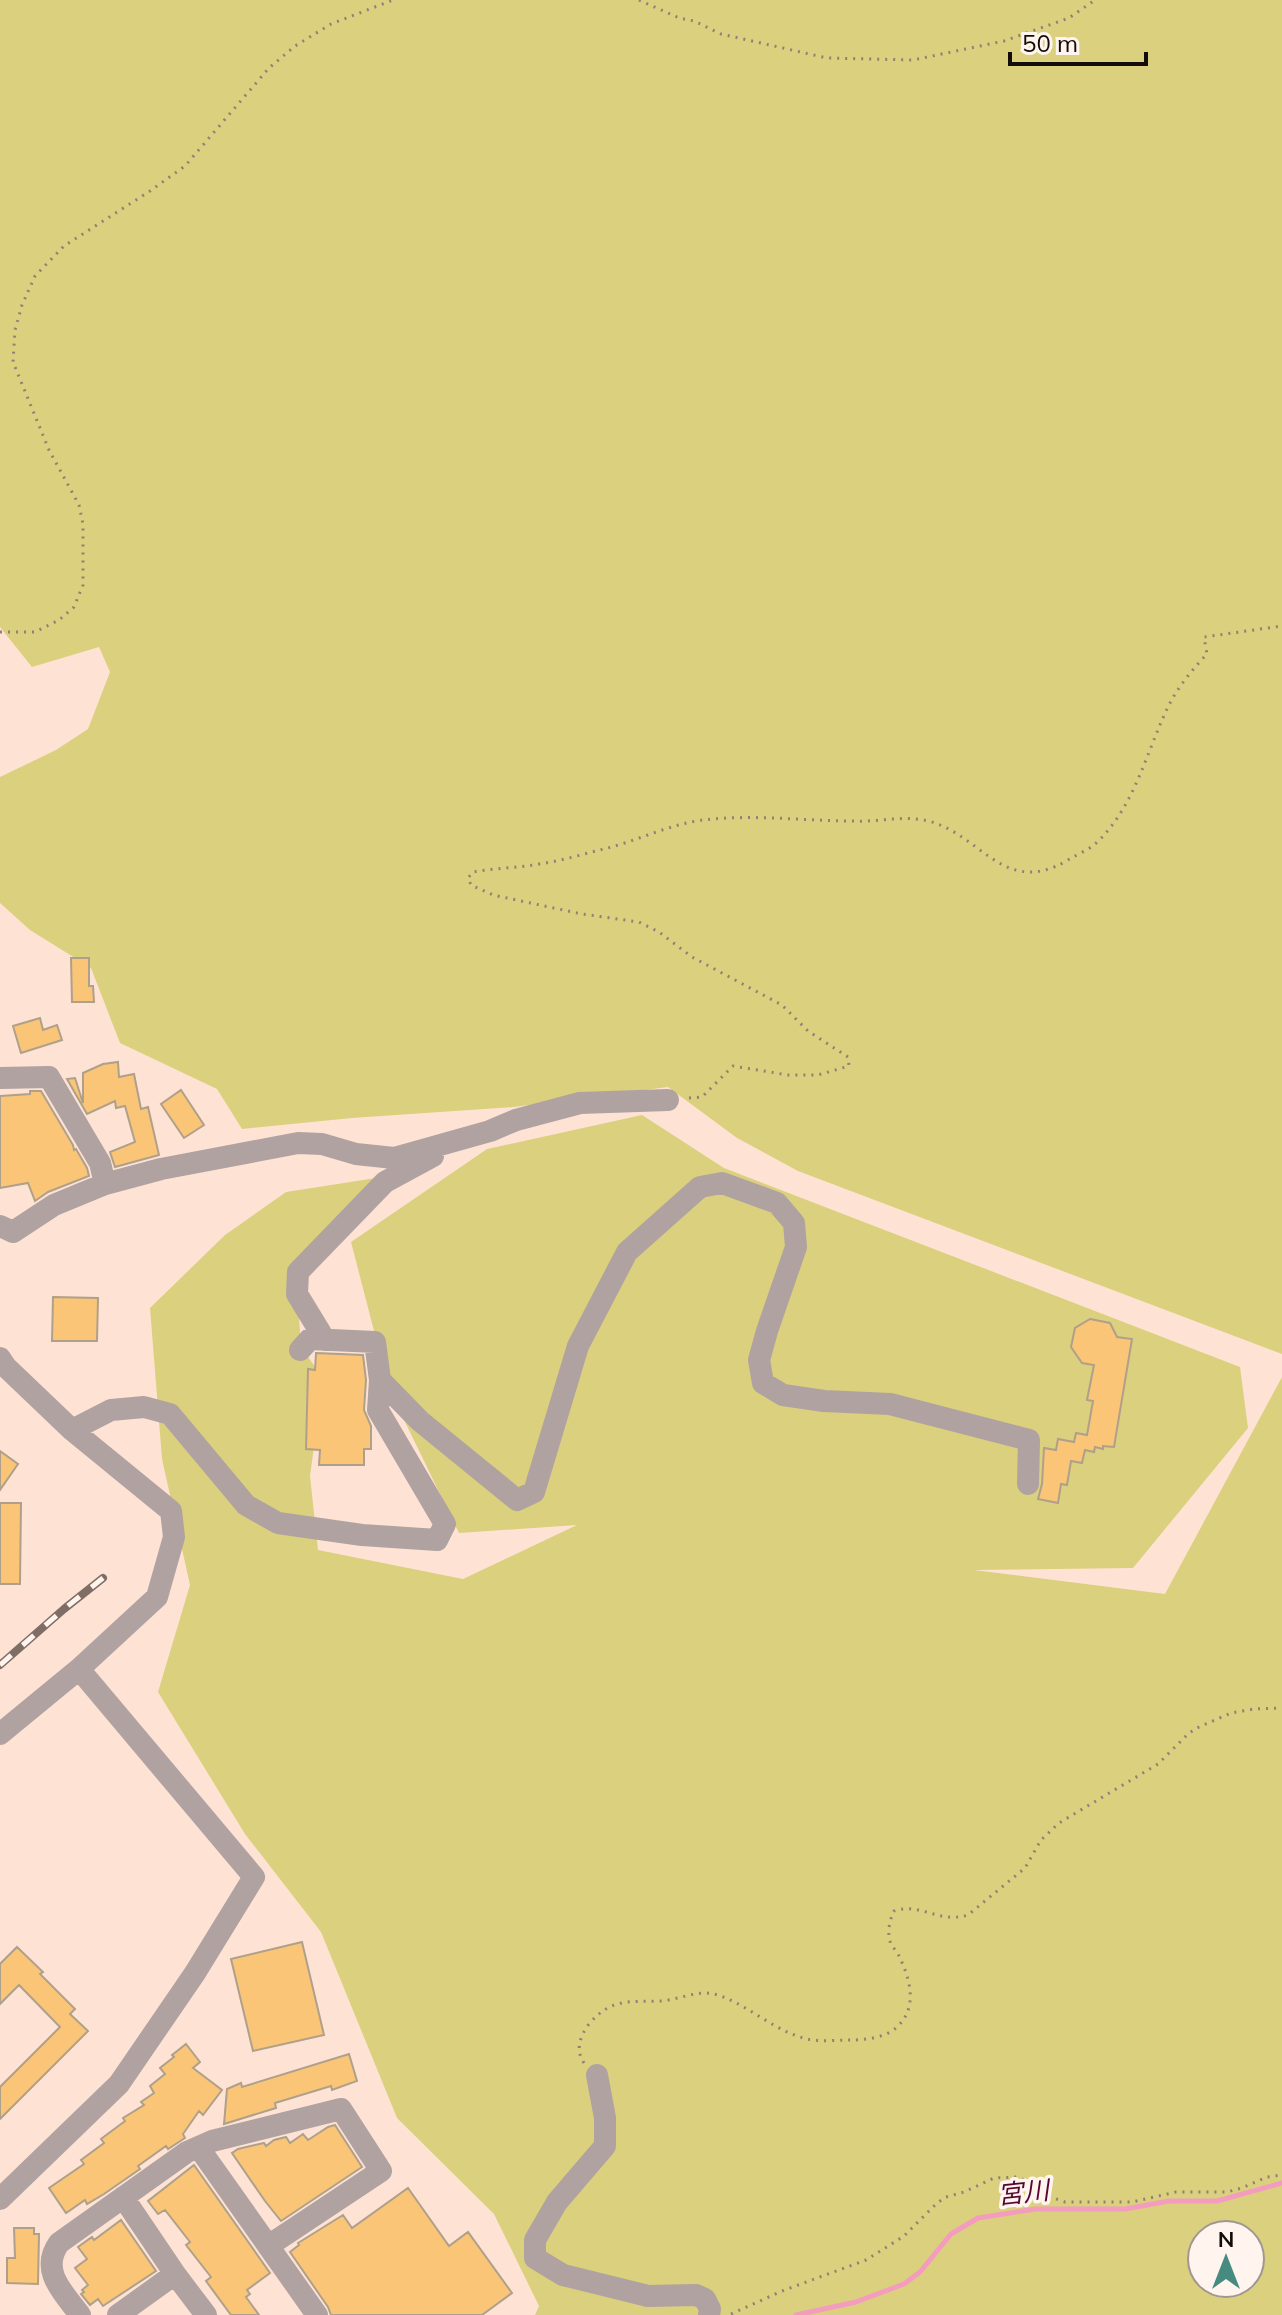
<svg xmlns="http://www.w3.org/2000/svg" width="1282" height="2315" font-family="Mulish,'Noto Sans JP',sans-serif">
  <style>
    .green { fill: #dbd07e; fill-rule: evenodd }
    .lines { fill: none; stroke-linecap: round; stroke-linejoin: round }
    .stream { stroke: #f49cbe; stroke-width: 5 }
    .building { fill: #fbc577; stroke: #afa08a; stroke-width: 2 }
    .path { stroke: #928076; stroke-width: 3; stroke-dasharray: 2 6; stroke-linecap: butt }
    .minor { stroke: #afa2a1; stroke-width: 22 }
    .rail-casing { stroke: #7f6e65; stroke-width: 8 }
    .rail { stroke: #fff4ee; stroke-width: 5; stroke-dasharray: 15; stroke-linecap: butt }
    .labels { text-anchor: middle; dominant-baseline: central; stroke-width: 7; stroke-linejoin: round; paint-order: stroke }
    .water-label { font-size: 26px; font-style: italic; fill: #560731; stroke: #fff4ee }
  </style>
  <rect width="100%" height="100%" fill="#fee3d5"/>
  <path class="green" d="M0,0H1282V1354L798,1171L737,1138L668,1087L514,1107L352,1118L242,1129L217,1089L120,1043L91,968L30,930L0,903V777L56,750L88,729L110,672L99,647L32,667L0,627Z
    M642,1115L724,1168L1240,1367L1248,1428L1133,1568L974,1570L1165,1594L1282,1377V2315H535L539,2306L494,2214L397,2118L321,1932L245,1834L158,1692L190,1585L162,1459L150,1308L225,1235L286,1192L376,1178L297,1288L301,1346L323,1379L310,1476L318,1550L463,1579L577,1525L459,1533L389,1389L351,1242L487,1149ZM1202,2235H1250V2283H1202Z"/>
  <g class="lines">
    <path class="stream" d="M796,2315L856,2302L904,2284L920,2272L951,2234L978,2218L1035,2209H1125L1169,2201H1217L1282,2183"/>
  </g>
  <path class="building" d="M71,958H89V986H93L94,1002H72Z
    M40,1018L43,1030L57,1025L62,1040L21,1053L13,1026Z
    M118,1062L119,1077L134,1074L141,1109L148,1107L159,1155L115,1167L110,1152L135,1142L125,1106L116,1108L115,1101L87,1114L67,1079L75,1078L83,1103V1073L103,1064Z
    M181,1090L204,1125L184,1138L161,1104Z
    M30,1091H41L73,1145L74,1150L76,1149L87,1168L89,1176L48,1192L35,1201L28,1183L0,1188V1096L30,1094Z
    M53,1297L98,1298L97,1341H52Z
    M1090,1319L1110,1323L1117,1337L1132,1339L1114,1447L1103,1446V1449L1095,1447L1094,1452L1085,1450L1082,1463L1071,1461L1067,1485L1061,1484L1058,1503L1038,1499L1042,1484L1044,1448L1056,1450L1058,1439L1074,1442L1076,1433L1087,1435L1093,1401L1087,1400L1094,1365L1082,1363L1071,1347L1075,1328Z
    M316,1353L363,1355L366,1380L364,1410L371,1426V1449H364V1465H319L320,1450L306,1449L308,1369L315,1370Z
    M0,1451L18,1464L0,1490Z
    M0,1503H21L20,1584H0Z
    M302,1942L324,2035L253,2051L231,1959Z
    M17,1947L43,1972L40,1974L75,2009L70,2014L88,2031L0,2119V2087L60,2027L19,1985L0,2004V1964Z
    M186,2044L200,2062L193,2068L222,2090L203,2115L199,2111L183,2134L185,2138L168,2149L166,2146L138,2166L140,2169L104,2194L87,2204L85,2200L66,2213L49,2188L84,2164L81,2160L104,2143L101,2139L125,2121L123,2118L144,2105L141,2102L154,2093L150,2086L165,2074L160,2068L174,2057L172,2055Z
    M349,2054L357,2081L332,2090L331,2086L275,2103L276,2108L224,2124L227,2089L241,2083L242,2087Z
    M335,2125L362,2167L281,2221L265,2201L232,2153L238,2149L264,2143L266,2146L274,2140L286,2137L290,2143L303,2134L308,2140L328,2127Z
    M194,2165L270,2273L247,2290L250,2294L246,2297L259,2315H231L206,2281L211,2277L186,2245L190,2242L165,2210L158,2214L148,2201Z
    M408,2188L449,2246L468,2232L512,2293L482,2315H331L328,2307L290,2252L299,2245L298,2243L343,2215L352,2228Z
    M121,2220L156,2271L103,2306L98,2299L90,2305L81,2294L84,2292L82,2290L88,2285L75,2268L87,2259L78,2247L92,2237L94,2240Z
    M14,2228H34V2234H39L38,2284L7,2283V2258H15Z"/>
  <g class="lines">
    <path class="path" d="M639,0L679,18L694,21L721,34L827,58L913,60L1004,41L1069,18L1095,0
      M0,632H35L59,620L74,607L83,585V524L79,505L49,450L13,362L15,330L22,305L35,276L64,246L150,191L185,166L269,68L295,46L331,24L393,0
      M689,1098L702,1097L733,1066L788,1075H818L849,1066L848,1057L808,1031L782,1005L692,957L659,932L639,922L582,914L493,895L471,885L468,878L473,872C495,868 517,868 539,864C561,861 583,854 604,849C637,841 670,824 703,820C753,814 805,821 855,821C875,822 896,817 916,819C978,824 999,901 1068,860C1076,855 1086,851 1094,845C1131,812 1144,761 1163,718C1173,693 1189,673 1207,654L1204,637L1282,626
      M584,2063C575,2050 580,2036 589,2024C611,1998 629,2002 660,2001C678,2000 697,1990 714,1994C747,2003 773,2031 807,2039C820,2042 836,2040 850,2040C865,2040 884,2038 896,2028C918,2008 911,1981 899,1956C897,1951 891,1946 890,1941C887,1931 890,1919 894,1911C921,1902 938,1924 968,1915L1025,1868L1041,1840L1059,1823L1158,1764L1189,1733L1199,1727L1231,1713L1254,1709L1282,1708
      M731,2314L782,2291L866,2260L904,2236L937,2203L946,2197L964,2192L994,2178L1017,2177L1025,2180L1045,2195L1065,2202H1132L1176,2192H1227L1242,2188L1267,2177L1282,2175"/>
    <path class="minor" d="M0,1078L49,1077L100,1163L105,1184
      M0,1226L13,1232L54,1205L105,1184L161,1169L298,1143L322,1144L356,1154L394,1158L490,1131L516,1120L580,1103L668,1100
      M325,1340L297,1294L298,1272L385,1182L433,1156
      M0,1358L6,1367L72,1430L171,1511L174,1537L157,1597L79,1669L0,1734
      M380,1380L420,1421L517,1500L534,1492L578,1346L627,1252L700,1187L722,1183L777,1203L794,1223L796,1247L767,1331L759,1360L763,1383L783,1395L824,1401L890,1404L1029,1440L1028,1484
      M72,1430L111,1410L144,1407L170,1414L246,1505L278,1523L362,1535L437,1540L445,1524L378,1410L380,1380L375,1342L310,1339L300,1350
      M597,2075L605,2118V2146L557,2202L535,2240V2258L563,2275L648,2296L696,2295L705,2299L710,2309L709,2315
      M199,2148L317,2315
      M123,2197L175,2274
      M0,2199L119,2084L195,1973L254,1877L79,1669
      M80,2315C64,2293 39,2271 59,2243L187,2152L212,2141L341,2109L381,2171L268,2246
      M118,2315L175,2274L206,2315"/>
    <defs>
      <path id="rail" d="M0,1665L64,1609L103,1578"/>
    </defs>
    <use href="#rail" class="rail-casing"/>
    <use href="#rail" class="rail"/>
  </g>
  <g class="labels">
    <g class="water-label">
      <text transform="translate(1023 2192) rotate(-6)">宮川</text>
    </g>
  </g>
  <g transform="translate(1226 2259)"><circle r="38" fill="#fff4ee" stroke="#a19792" stroke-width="2"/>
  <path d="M0-6L14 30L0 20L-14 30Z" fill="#478b80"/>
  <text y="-12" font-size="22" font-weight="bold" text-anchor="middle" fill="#140c07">N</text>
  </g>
  <path d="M1010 52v12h136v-12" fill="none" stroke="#140c07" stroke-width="4"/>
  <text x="1022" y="52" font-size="24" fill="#140c07" stroke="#fff4ee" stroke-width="6" paint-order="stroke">50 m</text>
</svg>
